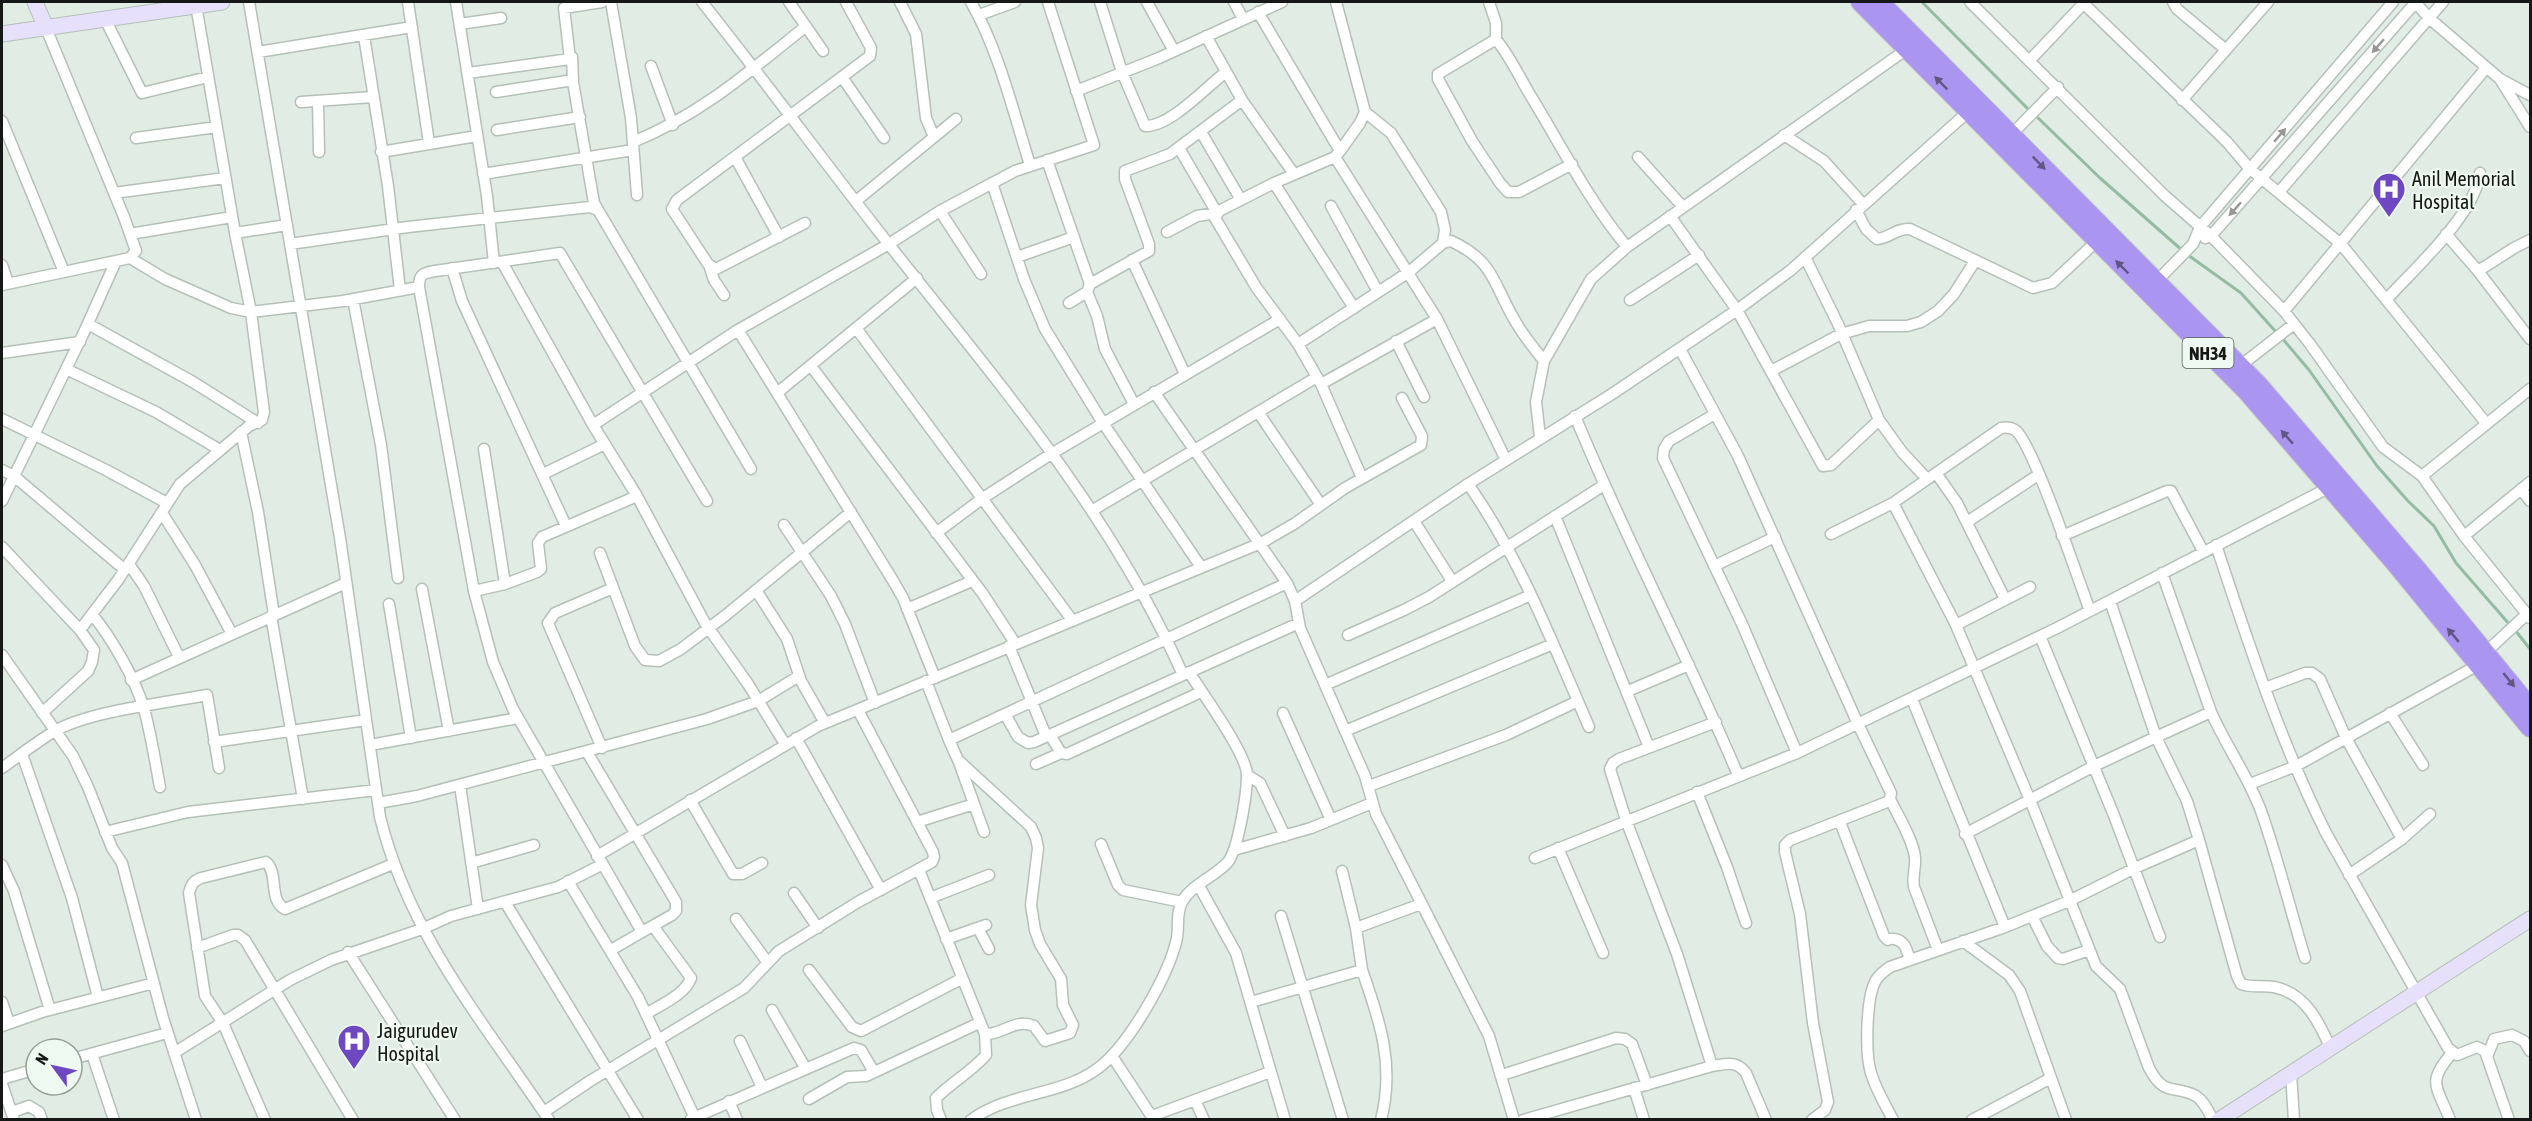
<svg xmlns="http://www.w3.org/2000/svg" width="2532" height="1121" font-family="'Asap Condensed',sans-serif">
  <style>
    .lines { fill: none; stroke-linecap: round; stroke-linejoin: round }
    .stream { stroke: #95bca2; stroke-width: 3 }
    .street-casing { stroke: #b5c0b8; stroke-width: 13 }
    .secondary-casing { stroke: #b5c0b8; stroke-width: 17 }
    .highway-casing { stroke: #c7c8c7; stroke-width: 20 }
    .street { stroke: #fff; stroke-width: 10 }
    .secondary { stroke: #e6e0fb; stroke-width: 15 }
    .highway { stroke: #aa96f1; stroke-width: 18 }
    .oneway { fill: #969796 }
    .oneway2 { fill: #605784 }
    .labels { text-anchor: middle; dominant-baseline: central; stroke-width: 4.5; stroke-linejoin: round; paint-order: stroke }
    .shield { fill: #eef9f1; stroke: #565c58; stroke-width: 1.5 }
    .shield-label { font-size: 18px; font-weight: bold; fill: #151816 }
    .poi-label { font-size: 20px; fill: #151816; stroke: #eef9f1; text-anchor: start }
  </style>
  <rect width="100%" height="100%" fill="#e1ece4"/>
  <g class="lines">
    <path class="stream" d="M1922,2L2030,111
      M2035,115L2100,178L2183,251
      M2188,255L2241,293L2277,333
      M2282,338L2309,370L2377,466L2408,501L2434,526L2456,563L2510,625
      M2515,630L2530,649"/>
    <defs>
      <path id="street" d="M249,2L340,538L380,817C409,935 483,1021 549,1120
        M408,2L429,143
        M456,2L487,196L494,263
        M611,2L631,118L637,195
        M702,2C765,81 825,163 887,242C996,380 1112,514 1183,675
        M789,2L823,51
        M900,2L916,34L926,118L934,137
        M971,2C999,51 1013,111 1030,165
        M1100,2L1122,72L1145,126C1170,127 1206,87 1226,72
        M1147,2L1174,51
        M1234,2L1243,19
        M1336,2L1365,112L1360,123L1340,151
        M1489,2L1496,23V41
        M1970,2L2165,196L2211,236L2284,311L2310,344L2383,447L2422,476L2464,536L2530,618
        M2082,2L2227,142L2250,169L2341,244L2486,423
        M2173,2L2177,9L2225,49
        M2415,2L2429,18L2443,2
        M196,5L235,233L287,225
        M1258,12L1340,151L1335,157L1274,183L1219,211L1215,218L1256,287L1298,344L1321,384L1362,478
        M979,15L1015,2
        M105,19L142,93L208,77
        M460,24L501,18
        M364,36L388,186L400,290
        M1206,36L1242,100L1294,174
        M258,52L412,27
        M572,57L573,82
        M2030,60L2084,3
        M651,66L673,125
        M468,73L570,59L564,8L602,2
        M842,77L884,138
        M2500,79L2530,127
        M1076,91L1159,58L1282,2
        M496,92L567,81L573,82L594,203L598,210
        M2182,100L2268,2
        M318,101L319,152
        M301,102L373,97
        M2,121L64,272
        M497,130L580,117
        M1201,132L1241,200
        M2012,134L2058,87
        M1784,135L1824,161L1863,204
        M136,138L217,127
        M633,142C700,115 750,71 805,27
        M381,152L477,136
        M735,157L779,237
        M1335,157L1437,319L1506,460
        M1638,157L1683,207
        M1047,160L1090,284
        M1572,164L1519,192H1508L1500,183L1472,141L1438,79V74L1493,41L1498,42C1510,57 1519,76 1529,93C1561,145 1588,200 1627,247
        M483,174L633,150
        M992,183L1024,279L1045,329L1103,423L1201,567
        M1274,183L1354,308
        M2279,192L2429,18L2500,79L2530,95
        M114,193L225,178
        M856,201L956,119
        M1331,206L1378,292
        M1856,210L1866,229L1877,239C1890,238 1896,228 1910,229L2033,288L2052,283L2096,242
        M940,211L981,274
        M1670,216L1737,310L1823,466L1831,465L1879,420
        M805,223L716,269L708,264L672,209L677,200L870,56L871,48L846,2
        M1167,232L1197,216L1217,213L1179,148
        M130,234L232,217
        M2446,234L2478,271L2530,339
        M2205,238L2211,236L2416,2
        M1443,243L1451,241C1494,261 1493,283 1514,319C1522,334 1533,347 1544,361
        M290,244L408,227L590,207L598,210L751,469
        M1017,257L1074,237
        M1805,257L1838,324L1879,420L1902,452L1927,479
        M130,258L165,279L231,308L251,312L343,301L419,287
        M1132,260L1185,374
        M502,262L593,425L637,496L705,623L748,684L785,744
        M2,265L8,283
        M452,268L462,301L566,526
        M710,268L714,280L724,295
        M2478,271L2514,248L2530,240
        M2156,282L2193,244L2200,227L2393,2
        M2,285L130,258L136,251L124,217L46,28
        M1087,292L1097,316L1105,349L1134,404
        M353,299L381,445L398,578
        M1630,300L1699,255
        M2386,300C2414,269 2475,215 2480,173
        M1069,303L1087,292L1090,284L1149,251V244L1125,179V171L1170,154L1242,100
        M2284,311L2486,68
        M88,324L193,382L258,423
        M856,328L1072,620
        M738,330L892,579L903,598L935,678
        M1396,341L1424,397
        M1298,344L1409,272L1443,243L1445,230L1441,212L1391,133L1365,112
        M1680,349L1738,456L1858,724L1891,793L1890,799L1887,802L1790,840L1785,845V852L1800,914L1813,1023L1828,1102L1825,1110L1812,1120
        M2,353L80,342
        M811,366L983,594L1015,643
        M2240,366L2294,324
        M66,369L156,412L220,450
        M1771,371L1841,334L1869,326H1907L1921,322L1938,311L1954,294L1975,261
        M1321,384L1437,319
        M1154,392L1287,583L1295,601L1300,628L1365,776L1376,814L1489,1036L1514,1120
        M777,393L917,278
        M1258,412L1321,505
        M1715,414L1669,441L1664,449L1663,458L1742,624L1797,753
        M1575,416C1625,538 1687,654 1738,775
        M2,419L106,470L167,503
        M593,425L738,330L889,244L940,211L1015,171L1094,145L1048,2
        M241,432L258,512L274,615
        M1540,437L1536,402L1544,361L1591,279L1627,247L1907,49
        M484,449L505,584
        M2,470L14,476L125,570
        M1936,473L1957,503L2005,599
        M543,474L605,444
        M2422,476L2530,389
        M1468,484C1520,558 1553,644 1589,727
        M2521,489L2530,501
        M2,501L85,330L116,261
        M1893,503L1956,625L2030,800L2096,966L2120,989L2149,1068C2165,1098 2174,1084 2196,1096C2204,1101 2208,1111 2213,1120
        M1093,510L1317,377
        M162,513L195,565L232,634
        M1555,516L1649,747
        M1414,521L1452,581
        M1967,522L2038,475
        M784,525L831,596L845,624L875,703
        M936,533L983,498L1051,454L1280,319
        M1831,534L1893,503L2001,428C2006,427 2010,427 2015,430C2033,442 2079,582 2090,611
        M2062,536L2167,491H2171L2203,551
        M2464,536L2530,482
        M2216,545C2248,642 2280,741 2326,833L2448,1048L2457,1055L2477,1047L2485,1051L2509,1120
        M2,547L80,630L118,580L180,484L249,426L262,420L264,412L251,312L235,233
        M600,553L635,646L645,660L659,661L681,649L726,615L851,512
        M129,564L144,586L179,657
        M1714,566L1775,537
        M2162,573L2211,712
        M422,589L449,731
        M756,590L787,639L801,681L825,723
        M474,591L505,584L537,572L541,569L538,543L542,537L637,496
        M1295,601L1468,484L1612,394L1737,310L1791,270L1969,111
        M389,604L411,738
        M907,609L972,581
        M92,614C112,639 135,678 144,709C151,734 155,761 160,787
        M271,616L303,799
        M1956,625L2030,587
        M1348,635L1404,610L1429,597L1604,485
        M2040,636L2113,813L2160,937
        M1009,646L1046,736
        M2,655L73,756L88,787L112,848L122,863L163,1018L196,1120
        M131,680L346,583
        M926,681L949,740L1287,583
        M1325,685L1531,595
        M2265,688L2305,673H2312L2320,679L2346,738L2402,839
        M1628,691L1689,665
        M1912,699L2005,927
        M42,713L88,671L92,662L94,650L80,630
        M1283,713L1331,820
        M2390,713L2423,765
        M1005,714L1018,737L1028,743L1034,742L1299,623
        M1345,731L1553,644
        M1050,735L1061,753L1067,754L1201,692
        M796,738L881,890
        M214,742L366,720
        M370,745L518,718
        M602,748L548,623L555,613L613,588
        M587,752L676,902V911L672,915L642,932
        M22,754L72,898L98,997
        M959,762L984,832
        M1036,764L1061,753
        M2,768C19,756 36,742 55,731C90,711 165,703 207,695L219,768
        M1247,775L1260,783L1285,836
        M2250,784L2296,766L2478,665L2486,652L2527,614
        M460,785L478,909
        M1369,786L1506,735L1578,701
        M1697,792L1727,867L1746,923
        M1890,799C1897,814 1914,841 1915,858C1916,867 1912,876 1914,887L1938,950
        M690,800L733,874H742L762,863
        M378,803L417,796L707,719L758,701L799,676
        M917,822L974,804
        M1840,822L1884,936C1891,943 1884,938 1894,939C1905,940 1907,951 1910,960
        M105,832L188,812L376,790
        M1965,834L2094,766L2156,737L2110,601
        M2199,840L2237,976L2241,984C2252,988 2263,985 2274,987C2305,993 2319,1022 2330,1047
        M1101,844L1118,885L1123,890L1182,902
        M1558,848L1603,953
        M1234,850L1311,828L1372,803
        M597,856L818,726L1261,543L1294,524L1345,488L1421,445L1422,436L1402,398
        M1535,858L1797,753L2057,628L2330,487
        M471,863L534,845
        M2,865L14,891L50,1010
        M919,870L985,1034C1003,1035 1014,1018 1034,1026L1045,1041L1070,1033L1073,1025L1063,1005L1061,979L1040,944L1035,930L1031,905L1038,848L1036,838L1031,827L958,760L949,740
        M2349,875L2402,839L2430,814
        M568,881L638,997L694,1116
        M1199,886L1236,953L1285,1120
        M794,893L818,928
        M930,898L989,875
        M505,902L638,1120
        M1281,916L1343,1120
        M2032,916L2047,946L2058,958L2063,959L2089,950
        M736,919L768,963
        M978,928L989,949
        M1356,928L1421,904
        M946,939L986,925
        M1963,941L2009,975L2020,991L2066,1120
        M197,948L233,935H238L245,940L353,1120
        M611,950L642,932L513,709L493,662L474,591L419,287C419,274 423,273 435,271L560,253L707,501
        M348,952L455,1120
        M809,970L852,1027L861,1031L961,979
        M1362,970C1380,1021 1395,1065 1381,1120
        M2,1002L9,1023
        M1251,1002L1362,970L1356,928L1342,871
        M772,1010L806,1069
        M646,1014C660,1005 685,995 691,978L653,926
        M2,1026L42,1012L154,983
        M740,1041L762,1087
        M174,1053L290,980L331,960L422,929L451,916L558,887L601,865
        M92,1054L114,1120
        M1112,1056L1154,1120
        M2487,1057L2494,1039L2512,1035L2524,1041L2530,1051
        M72,1059L167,1033
        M1712,1066C1726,1064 1736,1060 1746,1073L1766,1120
        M2291,1073L2294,1120
        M1502,1075L1616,1038L1625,1039L1632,1044L1647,1085
        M2,1079L36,1069
        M2,1084L14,1120
        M1634,1088L1644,1120
        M809,1099L847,1077L866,1076L979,1023
        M1195,1100L1204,1120
        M729,1101L737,1120
        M12,1112L29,1106L39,1112L42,1120
        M544,1112L590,1081L744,988L779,951L858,902L932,862L934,857L933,852L858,710
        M1152,1116L1270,1072
        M691,1119L854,1048L861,1050L874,1072
        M265,1120L223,1023L205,996L189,893C191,885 193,881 201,878L266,862C279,873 268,900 285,909L393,864
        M941,1120L937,1110L936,1098C952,1082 971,1072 986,1055L985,1034
        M971,1120C1009,1092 1060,1096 1097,1069C1128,1047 1169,975 1177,938C1179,926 1176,913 1182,902C1191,885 1214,877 1227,863C1238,852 1247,793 1247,775C1247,754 1202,693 1189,672
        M1523,1120L1712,1066L1677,954L1626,820L1610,769L1613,763L1619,759L1716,722
        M1893,1120C1885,1104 1876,1090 1871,1073C1865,1054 1866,997 1876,980C1880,974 1884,971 1890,967L2005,927L2069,901L2135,868L2199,840L2187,801L2156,737L2211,712C2226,746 2248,776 2261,811C2278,859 2290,909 2305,958
        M1972,1120L2051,1078
        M2450,1120C2437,1086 2426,1083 2452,1053"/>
      <path id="secondary" d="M35,2L46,28
        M2,34L222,2
        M2219,1120L2530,919"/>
      <path id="highway" d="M1860,2L2247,392L2393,561L2530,728
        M1880,2L2259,385L2418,570L2530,707"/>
    </defs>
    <use href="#street" class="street-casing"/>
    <use href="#secondary" class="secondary-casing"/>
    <use href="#highway" class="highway-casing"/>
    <use href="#street" class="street"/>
    <use href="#secondary" class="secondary"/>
    <use href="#highway" class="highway"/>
  </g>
  <defs><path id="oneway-solid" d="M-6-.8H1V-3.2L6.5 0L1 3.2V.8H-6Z" transform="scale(1.5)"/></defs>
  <g class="oneway">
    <use href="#oneway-solid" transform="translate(2378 46) rotate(131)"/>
    <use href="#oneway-solid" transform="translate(2280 135) rotate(-49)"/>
    <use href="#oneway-solid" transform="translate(2235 209) rotate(132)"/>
  </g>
  <g class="oneway2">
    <use href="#oneway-solid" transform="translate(1941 83) rotate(-135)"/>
    <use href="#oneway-solid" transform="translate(2039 163) rotate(46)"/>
    <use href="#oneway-solid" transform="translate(2122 267) rotate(-135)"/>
    <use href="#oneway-solid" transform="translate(2287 437) rotate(-131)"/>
    <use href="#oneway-solid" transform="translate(2453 635) rotate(-130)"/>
    <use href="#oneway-solid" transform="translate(2509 680) rotate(51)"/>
  </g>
  <defs>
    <symbol id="hospital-pin" viewBox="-11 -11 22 30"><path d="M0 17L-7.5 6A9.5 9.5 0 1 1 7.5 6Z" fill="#6e48c1" stroke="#eef9f1"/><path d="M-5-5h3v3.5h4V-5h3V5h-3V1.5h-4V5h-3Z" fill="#fff"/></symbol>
  </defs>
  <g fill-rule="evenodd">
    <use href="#hospital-pin" x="2370" y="170" width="38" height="52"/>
    <use href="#hospital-pin" x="335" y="1022" width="38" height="52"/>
  </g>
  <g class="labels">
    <rect class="shield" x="2182.5" y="338" width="51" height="30" rx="4.5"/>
    <g class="shield-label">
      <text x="2208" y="353">NH34</text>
    </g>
    <g class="poi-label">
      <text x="2412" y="178">Anil Memorial<tspan x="2412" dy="23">Hospital</tspan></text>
      <text x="377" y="1030">Jaigurudev<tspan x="377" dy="23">Hospital</tspan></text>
    </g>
  </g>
  <rect width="2532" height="1121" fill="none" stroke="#151816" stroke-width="6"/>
  <g transform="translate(54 1067) rotate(303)"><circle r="28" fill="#eef9f1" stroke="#979f99" stroke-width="1.5"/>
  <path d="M0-4.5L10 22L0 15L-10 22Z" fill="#6e48c1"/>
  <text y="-9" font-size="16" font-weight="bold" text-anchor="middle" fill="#151816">N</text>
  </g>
</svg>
